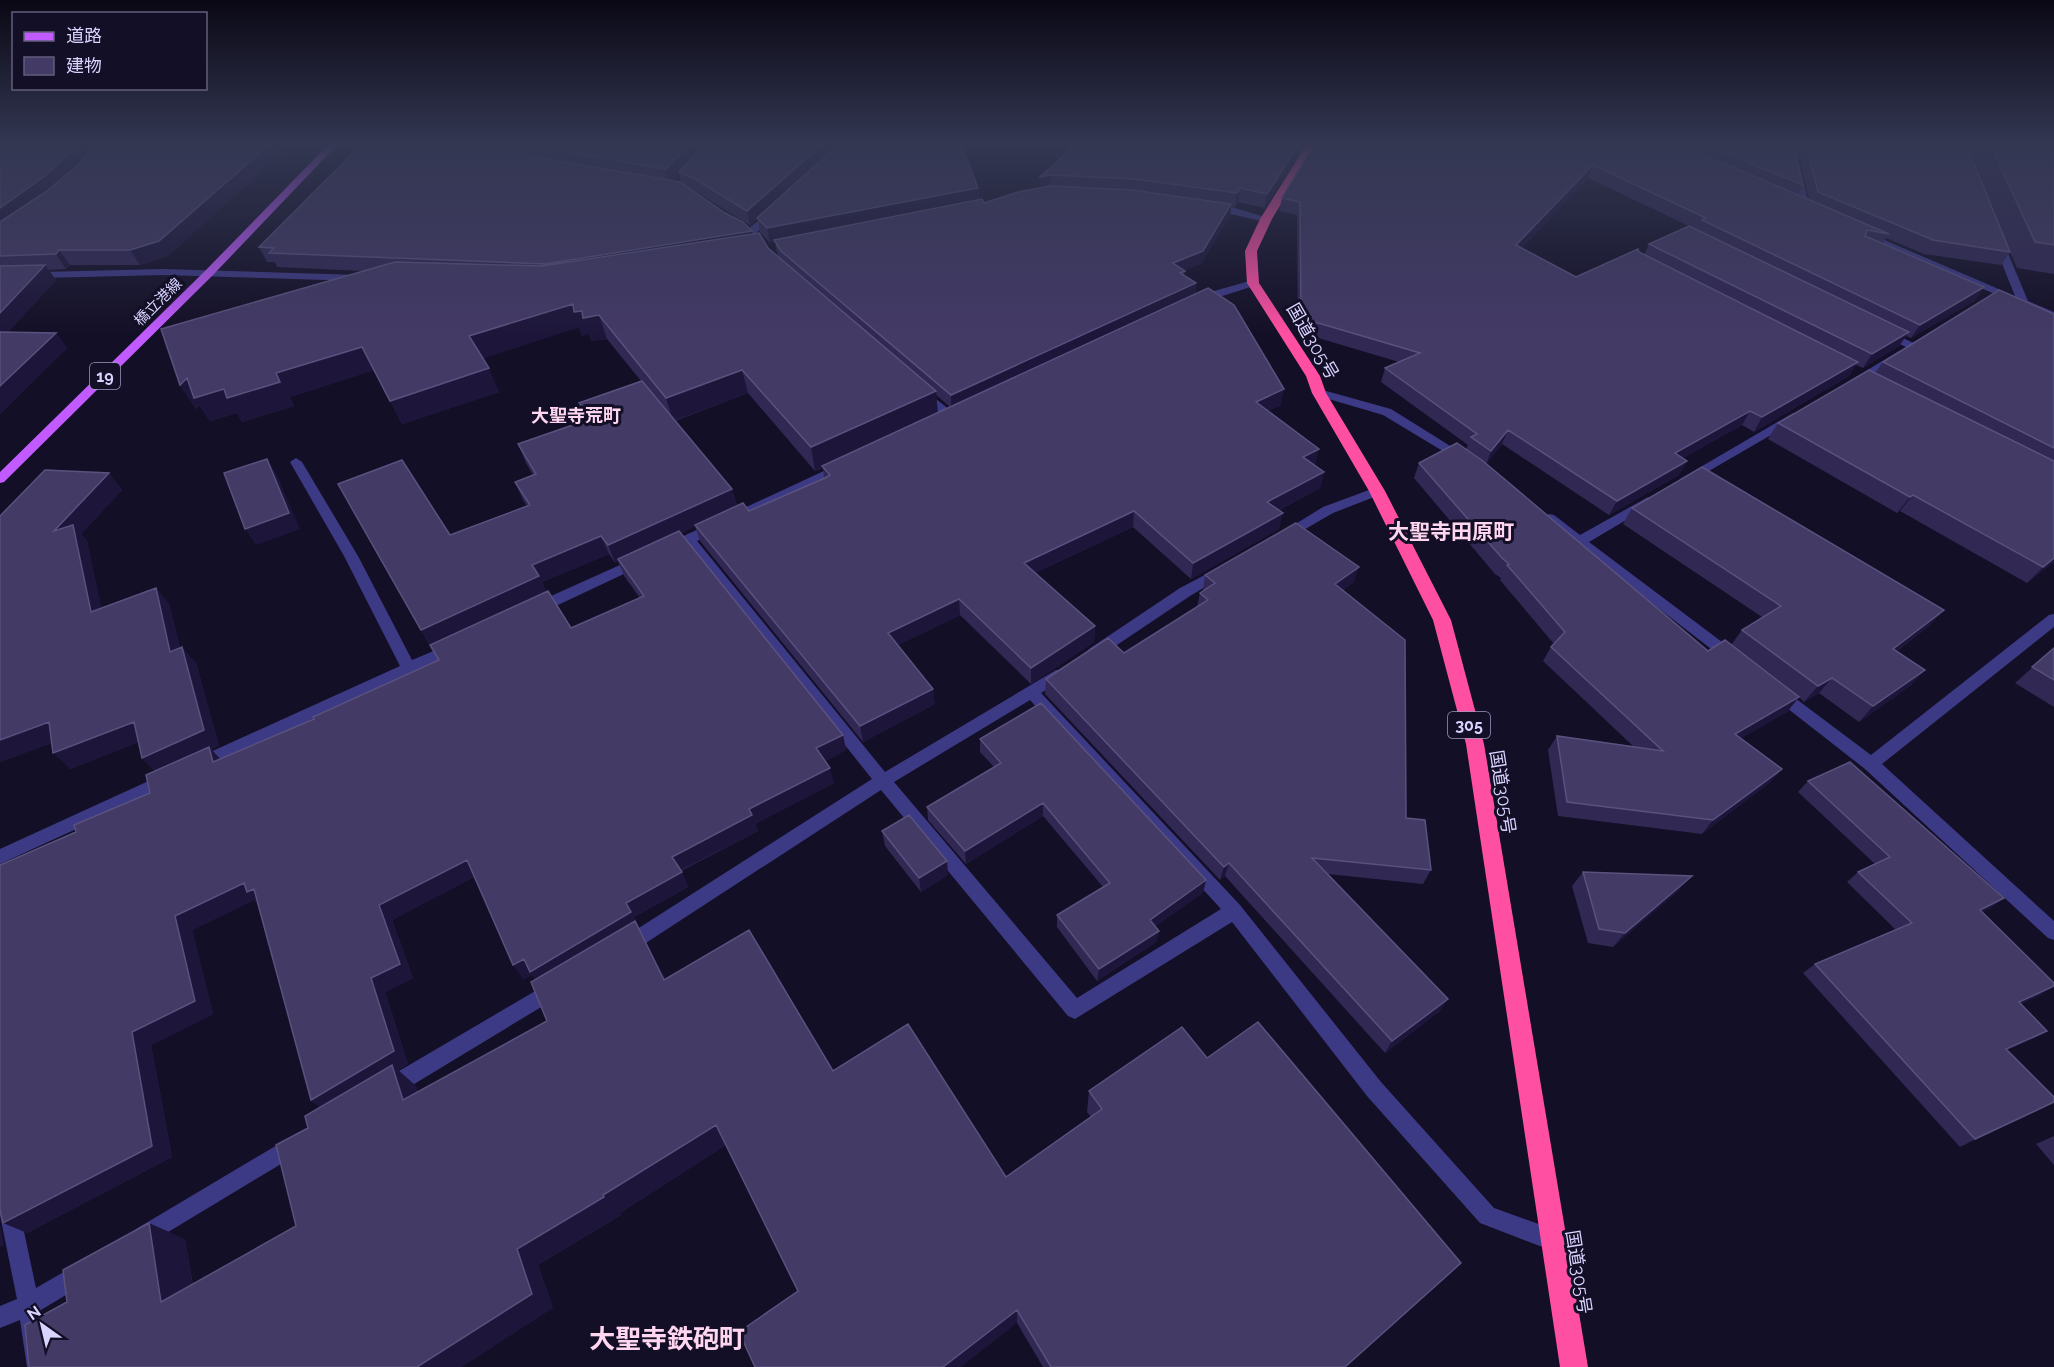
<svg xmlns="http://www.w3.org/2000/svg" width="2054" height="1367" font-family="Raleway,'Noto Sans JP',sans-serif">
  <style>
    .lines { fill: none; stroke-linecap: round; stroke-linejoin: round }
    .minor { fill: #3d3a85; fill-rule: evenodd }
    .major { fill: #c25bff; fill-rule: evenodd }
    .highway { fill: #ff4fa3; fill-rule: evenodd }
    .wall { fill: #312854; fill-rule: evenodd }
    .shaded-wall { fill: #1d163a }
    .building { fill: #433a66; stroke: #5a527e; stroke-width: 1.5 }
    .labels { text-anchor: middle; dominant-baseline: central; stroke-width: 6; stroke-linejoin: round; paint-order: stroke }
    .far-street-label { font-size: 15px; fill: #d9d4ff; stroke: #130f26 }
    .shield { fill: #130f26; stroke: #9e99be; stroke-width: 1.5 }
    .shield-label { font-size: 16px; font-weight: bold; fill: #d9d4ff }
    .street-label { font-size: 18px; fill: #d9d4ff; stroke: #130f26 }
    .far-quarter-label { font-size: 18px; font-weight: bold; fill: #ffd6f0; stroke: #130f26 }
    .quarter-label { font-size: 21px; font-weight: bold; fill: #ffd6f0; stroke: #130f26 }
    .near-quarter-label { font-size: 26px; font-weight: bold; fill: #ffd6f0; stroke: #130f26 }
  </style>
  <rect width="100%" height="100%" fill="#130f26"/>
  <g class="lines">
    <path class="minor" d="M1786,144H1794L1810,209L1808,211L1800,209Z
      M1211,204L1232,207L1271,219L1266,222L1208,209V205Z
      M770,211L778,213L755,234H747V230Z
      M1860,233H1868L2015,296L1993,241L2002,239L2028,301L2054,312V319L1860,237Z
      M163,269L359,275L364,278L359,281L163,275L0,279V273Z
      M1253,280L1257,281V285L1197,304L1192,301L1207,293Z
      M1885,330L1916,344L1918,346L1916,348H1908L1881,335V331Z
      M1899,351L1903,352V356L1859,383L1855,384L1849,381Z
      M923,389L954,413V419H946L919,395L917,393Z
      M1319,389L1391,409L1471,459L1465,463L1461,462L1383,415L1315,395L1313,393Z
      M1793,413L1797,414V420L1690,482H1682L1680,479Z
      M296,458L302,462L358,556L412,660L455,642L460,643L462,647L460,651L201,770L195,769L193,764L195,759L400,666L344,556L290,462Z
      M841,463L847,467L845,470L697,541L885,772L1056,670H1066L1068,674L1066,678L1041,693L1240,905L1381,1082L1494,1208L1561,1232L1564,1240L1561,1248L1553,1251L1480,1223L1367,1096L1232,922L1075,1019L1068,1016L881,790L632,952L626,954L620,952L617,946L620,940L872,779L686,546L667,554L660,549L662,546ZM1030,700L1221,909L1077,998L894,782Z
      M1377,487L1382,488L1383,491L1382,494L1333,513L1288,539H1278L1276,536L1323,507Z
      M1648,497L1654,501L1653,504L1589,542L1738,654L1740,658L1738,662H1728L1542,518L1549,514L1554,515L1580,535Z
      M640,556L647,561L645,564L541,613H531L529,609L531,605Z
      M1220,567L1227,572L1225,575L1190,596L1099,657H1089L1087,653L1089,649L1180,588Z
      M2054,614V627L1882,764L2054,921V940L2048,938L1865,769L1773,697L1770,693L1773,689H1783L1871,755L2049,615Z
      M166,773L172,775L174,780L172,785L0,864V849Z
      M554,980L561,983L563,989L561,995L396,1095L389,1098L382,1095L379,1088L382,1081Z
      M294,1135L301,1138L304,1145L301,1152L150,1243L143,1247L136,1243L132,1236L136,1229Z
      M9,1198L16,1201L19,1208L36,1288L81,1262L89,1265L92,1273L89,1281L41,1310L49,1367H27L20,1320L0,1328V1306L17,1299L0,1215L2,1201Z"/>
    <path class="major" d="M329,144H338L213,275L4,482L0,483V472L205,271Z"/>
    <path class="highway" d="M1307,144H1317L1272,219L1257,251L1259,283L1320,376L1326,393L1385,491L1451,620L1484,744L1588,1367H1560L1466,744L1433,620L1369,491L1312,393L1306,376L1247,283L1245,251L1260,219Z"/>
  </g>
  <path class="wall" d="M0,144H292L168,256L140,265H70L66,269L49,270L56,280L8,332L56,333L67,348L0,414Z
    M362,144H961L978,188L979,200L984,203L1040,188V177L1076,144H1305L1265,208L1238,202L1235,207L1231,206L1230,216L1201,264L1185,270L1184,276L1196,283L1195,294L1281,405L1268,411L1315,465L1324,472L1320,488L1279,510V529L1191,579L1133,527L1035,573L1095,626L1094,642L1031,684L960,615L898,645L935,704L863,742L700,541L695,526L681,533L843,735L846,750L825,761L834,783L755,824L758,831L681,871L688,887L634,917L639,926L638,927L665,979L833,1071L1006,1177L1091,1117L1087,1112L1089,1091L1345,1367H1043L1017,1323L798,1291L726,1145L620,1213L621,1215L538,1265L553,1308L29,1367L185,1239L193,1285L296,1226L308,1128L320,1107L311,1100L257,903L254,900L192,930L213,1014L151,1045L172,1157L27,1233L76,832L150,793L155,771L142,758L139,742L70,769L51,743L0,762V516L109,473L122,490L81,534L87,541L101,608L156,588L169,604L180,648L196,663L219,746L211,749L220,759L314,719L439,660L421,630L450,535L527,506L523,500L515,482L533,475L526,463L518,444L585,421L579,403L641,381L607,339L591,341L589,334L582,336L579,327L483,358L499,392L402,424L374,370L290,397L294,406L242,422L237,413L210,421L199,405L196,409L180,385L364,271L277,267L275,262H267L259,247ZM679,172L681,183L671,181ZM691,190L698,193L750,225L758,218L760,232L770,243L775,242L777,253L780,258L753,234ZM748,393L815,471L823,468L824,478L749,511L737,506L732,489L675,421ZM936,395L950,407L938,413ZM609,554L615,563L618,561L624,576L640,598L571,628L546,592L542,582ZM474,877L523,979L532,975L535,979L547,1021L417,1092L416,1086L398,1070L408,1064L385,992L413,978L392,920Z
    M1315,144H1793L1803,185L1798,194L1809,199L1796,144H2054V274L2017,268L2010,252L2001,265L1924,254L1886,238L1883,243L1984,287L1974,301L1911,338L1906,336L1899,346L1863,368L1856,365L1849,376L1754,432L1742,425L1683,458L1687,461L1679,475L1609,515L1502,444L1486,464L1708,651L1731,645L1742,630L1762,617L1623,524L1632,508L1944,610L1929,626L1897,651L1925,670L1910,686L1859,722L1819,693L1804,702L1799,697L1787,712L1741,738L1782,769L1769,783L1702,834L1558,816L1548,750L1557,736L1633,746L1543,661L1551,647L1554,644L1500,580L1501,578L1495,574L1414,478L1419,463L1466,449L1468,445L1381,382L1385,368L1399,362L1298,332L1297,215L1279,211L1282,198ZM1588,178L1689,226L1649,244L1644,255L1639,252L1576,277L1522,248Z
    M2054,314V562L2027,583L1900,511L1897,513L1768,439L1778,423L1875,373L1883,362Z
    M1205,575L1354,582L1343,590L1406,818L1431,870L1423,884L1328,874L1448,999L1440,1011L1385,1053L1225,876L1220,880L1045,694L1046,679L1124,653L1197,607L1200,593L1203,591Z
    M2054,648V707L2015,683Z
    M980,739L1206,880L1203,893L1155,926L1159,931L1156,942L1097,981L1057,927V915L1103,887L1043,816L966,864L928,820L927,807L994,767L980,752Z
    M1808,781L1991,908L1982,912L2042,994L2021,1004L2047,1031L2032,1039L2007,1050L2054,1103L1960,1147L1803,973L1815,964L1896,930L1847,882L1858,872L1875,864L1798,792Z
    M882,831L948,875L921,892L885,846Z
    M1583,872L1679,890L1613,947L1588,943L1572,886Z
    M2054,1136V1165L2036,1144Z"/>
  <path class="shaded-wall" d="M79,144H102L54,191L0,230V208Z
    M270,144H292L168,256L140,265L130,250Z
    M690,144H706L669,183L666,169Z
    M823,144H840L750,225L747,211Z
    M1299,144H1305L1265,208L1267,194Z
    M1593,165L1588,178L1512,259L1516,245Z
    M1050,175V188L1040,190V177Z
    M978,188L979,202L770,243L767,228Z
    M1240,188L1238,202L1235,207L1237,193Z
    M1231,204L1230,216L1201,264L1172,275L1173,263Z
    M752,231L755,245L550,279L545,264Z
    M59,250L70,265L66,269L56,254Z
    M45,265L56,280L0,341V313Z
    M1196,283L1194,296L951,408V395Z
    M1984,287L1974,301L1911,338L1920,325Z
    M573,304L582,311L599,315L607,339L591,341L589,334L582,336L579,327L479,360L469,336Z
    M1909,332L1899,346L1863,368L1872,354Z
    M56,333L67,348L0,414V386Z
    M362,347L374,370L290,397L294,406L242,422L237,413L210,421L199,405L196,409L180,385L187,378Z
    M1858,362L1849,376L1754,432L1762,417Z
    M489,368L499,392L402,424L390,401Z
    M742,370L748,393L673,421L666,398Z
    M1284,389L1281,405L1253,418L1256,402Z
    M936,391L938,414L815,471L811,447Z
    M1750,411L1742,425L1667,467L1675,453Z
    M1508,430L1502,444L1486,465L1491,451Z
    M1319,449L1315,465L1303,457Z
    M267,459L277,475L300,529L256,545L245,529Z
    M1687,461L1679,475L1609,515L1617,501Z
    M1324,472L1320,488L1263,518L1267,502Z
    M109,473L122,490L81,534L87,541L106,628L91,612L54,531Z
    M732,489L737,507L619,561L618,559V561L615,563L608,545Z
    M1913,495L1900,511L1897,513L1910,497Z
    M1134,511L1133,527L1024,578V563Z
    M1283,513L1279,529L1191,579L1193,563Z
    M601,536L609,554L542,582L547,594L432,647L421,630L532,565Z
    M2054,558V562L2027,583L2043,567Z
    M1359,567L1354,582L1330,599L1335,584Z
    M156,588L169,604L185,668L170,652Z
    M959,599L960,615L890,649L888,633Z
    M1944,610L1929,626L1879,664L1893,649Z
    M1095,626L1094,642L1031,684V668Z
    M182,647L196,663L219,746L211,749L223,762L158,774L142,758Z
    M1925,670L1910,686L1859,722L1873,706Z
    M1832,678L1819,693L1804,702L1818,686Z
    M933,689L935,704L863,742L860,726Z
    M1799,697L1787,712L1724,748L1735,734Z
    M49,722L66,738L0,762V740Z
    M134,722L150,738L70,769L53,753Z
    M843,735L846,750L820,764L816,748Z
    M830,768L834,783L755,824L758,831L679,871L672,857L749,809Z
    M1782,769L1769,783L1702,834L1713,820Z
    M1043,803V816L966,864L965,851Z
    M467,860L478,875L392,920L413,978L385,992L408,1064L398,1070L416,1086L427,1120L327,1112L311,1100L371,978L379,905Z
    M947,861L948,875L921,892L919,878Z
    M1229,863L1225,876L1220,880L1224,867Z
    M682,872L688,887L634,917L639,926L638,927L677,1003L540,985L532,975L523,979L513,965Z
    M1692,876L1679,890L1613,947L1625,933Z
    M1206,880L1203,893L1148,932L1150,920Z
    M244,883L254,889L262,907L254,900L192,930L213,1014L151,1045L172,1157L27,1233L3,1223L132,1032L175,916Z
    M2004,898L1991,908L1967,920L1980,910Z
    M1159,931L1156,942L1097,981L1099,969Z
    M2054,987L2042,994L2005,1011L2019,1002Z
    M1448,999L1440,1011L1385,1053L1392,1041Z
    M2047,1031L2032,1039L1992,1057L2006,1049Z
    M2054,1102L2042,1109L1960,1147L1975,1139Z
    M716,1125L728,1144L620,1213L621,1215L538,1265L553,1308L462,1367H417L517,1249Z
    M149,1223L185,1239L198,1316L161,1302Z
    M0,1224L4,1245L0,1247Z
    M1017,1310V1323L961,1367H943Z"/>
  <path class="building" d="M0,144H79L45,176L0,208Z
    M96,144H270L159,241L130,250H59L56,254L0,256V222L47,191L78,165Z
    M362,144H466L484,148L680,182L725,213L743,222L752,231L545,264L269,253L274,248L259,247Z
    M518,144H690L666,169Z
    M706,144H823L747,211L695,179L679,172Z
    M839,144H961L978,188L767,228L757,218Z
    M1076,144H1299L1267,194L1240,188L1237,193L1134,179L1050,175L1040,177Z
    M1315,144H1679L1889,234L1867,230L1865,236L1984,287L1920,325L1702,220L1706,218L1593,165L1516,245L1576,277L1638,249L1639,252L1858,362L1762,417L1750,411L1675,453L1687,461L1617,501L1508,430L1491,451L1471,437L1477,434L1385,368L1420,353L1301,318L1300,202L1282,198Z
    M1703,144H1793L1803,185Z
    M1806,144H1966L2010,252L1933,240L1818,192Z
    M1990,144H2054V245L2035,242Z
    M1050,186L1132,190L1231,204L1203,251L1173,263L1185,271L1180,273L1196,283L951,395L781,251L774,240L982,199L984,203L1018,192Z
    M1689,226L1909,332L1872,354L1649,244Z
    M759,233L768,248L936,391L811,447L742,370L666,398L599,315L583,318L582,311L574,312L573,304L469,336L489,368L390,401L362,347L276,373L280,382L227,398L224,389L194,398L187,378L180,385L161,329L395,262L542,266Z
    M45,265L0,313V266Z
    M1208,288L1234,305L1284,389L1256,402L1319,449L1303,457L1324,472L1267,502L1283,513L1193,563L1134,511L1024,563L1095,626L1031,668L959,599L888,633L933,689L860,726L695,525L743,503L749,511L825,478L830,475L822,466Z
    M1999,290L2054,314V448L1883,362Z
    M0,332L56,333L0,386Z
    M1869,370L2054,461V558L2043,567L1913,495L1910,497L1778,423Z
    M642,381L732,489L608,545L601,536L532,565L539,576L421,630L338,484L402,460L450,535L530,505L515,482L536,474L518,444L590,419L579,403Z
    M1457,443L1483,461L1708,651L1725,640L1799,697L1735,734L1782,769L1713,820L1567,802L1557,736L1663,751L1551,647L1565,632L1507,565L1509,564L1502,558L1419,463Z
    M267,459L289,513L245,529L224,473Z
    M1702,467L1944,610L1893,649L1925,670L1873,706L1832,678L1818,686L1742,630L1781,606L1632,508Z
    M45,470L109,473L54,531L73,525L91,612L156,588L170,652L182,647L204,730L142,758L134,722L53,753L49,722L0,740V516Z
    M1296,523L1359,567L1335,584L1405,640L1406,818L1425,820L1431,870L1312,858L1448,999L1392,1041L1229,863L1224,867L1046,679L1108,638L1124,653L1208,600L1200,593L1215,583L1205,575Z
    M679,531L843,735L816,748L830,768L749,809L752,815L672,857L682,872L626,903L631,912L530,972L524,959L513,965L467,860L379,905L400,964L371,978L394,1051L311,1100L254,889L247,892L244,883L175,916L195,1001L132,1032L152,1146L3,1223L0,1210V865L76,832L74,825L150,793L146,775L209,747L213,762L314,719L313,717L439,660L430,645L548,591L571,628L644,596L618,559Z
    M2054,648V680L2032,667Z
    M1041,703L1206,880L1150,920L1159,931L1099,969L1057,915L1110,883L1043,803L965,851L927,807L1001,763L980,739Z
    M1850,762L2004,898L1980,910L2054,983V986L2019,1002L2047,1031L2006,1049L2054,1097V1102L1975,1139L1815,964L1912,923L1858,872L1890,857L1808,781Z
    M909,815L947,861L919,878L882,831Z
    M1583,872L1692,876L1625,933L1599,929Z
    M635,921L664,980L749,930L833,1071L908,1024L1006,1177L1102,1109L1089,1091L1182,1027L1207,1058L1258,1022L1461,1263L1345,1367H1051L1017,1310L943,1367H755L739,1332L798,1291L716,1125L603,1195L604,1197L517,1249L532,1294L417,1367H29L25,1325L67,1302L63,1270L149,1223L161,1302L296,1226L276,1145L308,1128L305,1116L392,1065L403,1100L547,1021L531,982Z"/>
  <linearGradient id="sky" x2="0" y2="1"><stop stop-color="#0a0815"/><stop offset="0.43" stop-color="#333752"/><stop offset="1" stop-color="#333752" stop-opacity="0"/></linearGradient>
  <rect width="2054" height="335" fill="url(#sky)"/>
  <g class="labels">
    <g class="far-street-label">
      <text transform="translate(158 302) rotate(-45)">橋立港線</text>
    </g>
    <g class="shield">
      <rect x="90" y="363" width="30" height="26" rx="4.5"/>
      <rect x="1448" y="712" width="42" height="26" rx="4.5"/>
    </g>
    <g class="shield-label">
      <text x="105" y="376">19</text>
      <text x="1469" y="725">305</text>
    </g>
    <g class="street-label">
      <text transform="translate(1313 341) rotate(60)">国道305号</text>
      <text transform="translate(1503 792) rotate(81)">国道305号</text>
      <text transform="translate(1579 1272) rotate(81)">国道305号</text>
    </g>
    <g class="far-quarter-label">
      <text x="576" y="415">大聖寺荒町</text>
    </g>
    <g class="quarter-label">
      <text x="1451" y="531">大聖寺田原町</text>
    </g>
    <g class="near-quarter-label">
      <text x="667" y="1339">大聖寺鉄砲町</text>
    </g>
  </g>
  <rect x="12" y="12" width="195" height="78" fill="#130f26" stroke="#625e7d" stroke-width="1.5"/>
  <rect x="24" y="32" width="30" height="9" fill="#c25bff" stroke="#625e7d" stroke-width="1.5"/>
  <text x="66" y="42" font-size="18" fill="#d9d4ff">道路</text>
  <rect x="24" y="57" width="30" height="18" fill="#433a66" stroke="#625e7d" stroke-width="1.5"/>
  <text x="66" y="72" font-size="18" fill="#d9d4ff">建物</text>
  <g transform="translate(42 1325) rotate(326)" stroke="#130f26" stroke-width="4.5" paint-order="stroke">
  <path d="M0-4.5L10 22L0 15L-10 22Z" fill="#d9d4ff"/>
  <text y="-9" font-size="16" font-weight="bold" text-anchor="middle" fill="#d9d4ff">N</text>
  </g>
</svg>
